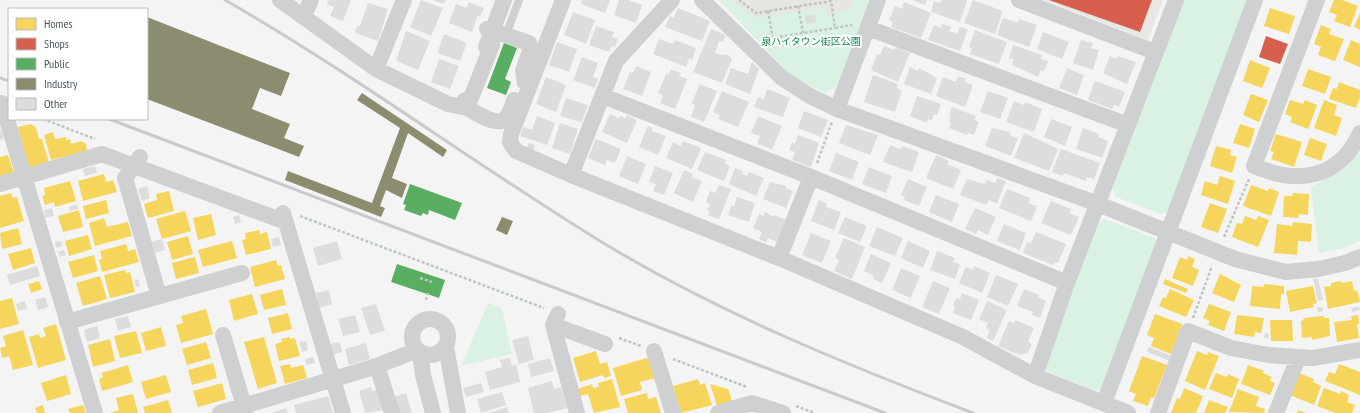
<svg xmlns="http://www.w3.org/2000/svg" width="1360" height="413" font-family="'PT Sans Narrow','Noto Sans JP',sans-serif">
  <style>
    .commercial { fill: #e8e7e3 }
    .green { fill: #d9f2e3 }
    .sand { fill: #e7e6e1 }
    .homes { fill: #f6d55c }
    .shops { fill: #d6604d }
    .public { fill: #5aae61 }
    .industry { fill: #8c8c6e }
    .building { fill: #ddddde }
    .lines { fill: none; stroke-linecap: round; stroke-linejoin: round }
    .path { stroke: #bcc7c4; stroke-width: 2.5; stroke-dasharray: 3 2; stroke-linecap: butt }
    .lane { stroke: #ced0d2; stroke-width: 8 }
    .street { stroke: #ced0d2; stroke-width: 16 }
    .rail { stroke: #c9cacc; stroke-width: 3 }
    .labels { text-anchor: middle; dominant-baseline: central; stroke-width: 4; stroke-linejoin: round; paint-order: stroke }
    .park-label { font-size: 10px; fill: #17864f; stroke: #fff }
  </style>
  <rect width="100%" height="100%" fill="#f4f4f4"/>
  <path class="commercial" d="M1044,0H1163L1148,40Z"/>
  <path class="green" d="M719,0H869L837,86L825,93L790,75Z
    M1182,0H1251L1171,211L1160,214L1116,197L1111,186Z
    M1360,150V241L1344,248L1319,253L1311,187L1345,169Z
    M1104,219L1155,238L1157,245L1104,388L1095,391L1047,371L1045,362L1098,223Z
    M488,303L502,308L512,354L461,366Z"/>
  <path class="sand" d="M732,0H853L850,10L828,15L826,7L756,18Z"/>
  <path class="homes" d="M1334,0H1342L1358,6L1350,27L1334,21L1337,15L1329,12Z
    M1270,8L1295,16L1289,34L1264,26Z
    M1360,13V30L1354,27Z
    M1321,25L1331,29L1329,34L1344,39L1335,61L1318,55L1321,47L1314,44Z
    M1351,40L1360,44V67L1343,60Z
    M1250,60L1270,68L1262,88L1243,81Z
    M1308,69L1331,77L1325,94L1302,86Z
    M1339,82L1360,90V97L1356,108L1329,99L1333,88L1337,89Z
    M1251,94L1268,100L1259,122L1243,115Z
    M1290,100L1303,104L1305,100L1317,105L1308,129L1290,122L1292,117L1285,114Z
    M1324,100L1337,105L1334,115L1342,118L1336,136L1314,128Z
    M31,124L36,128L39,139H42L49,163L29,169L18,127Z
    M1240,124L1255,129L1249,148L1233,143Z
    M53,132L55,139L66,137V140L70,139L71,144L81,141L86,144L87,151L51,160L44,135Z
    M1276,134L1302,142L1294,167L1271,159L1274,152L1270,151Z
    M1310,138L1327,144L1321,161L1304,155Z
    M1216,146L1231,150L1230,155L1237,157L1232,173L1210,166Z
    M8,155L14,173L0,177V157Z
    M104,174L106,182L113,180L117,192L83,201L78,181Z
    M1220,176L1235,181L1228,204L1201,195L1205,181L1217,185Z
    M70,181L76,201L55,207L54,202L45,205L42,196L45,195L44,188Z
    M1251,185L1268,191L1269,188L1279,192L1271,216L1243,206Z
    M169,191L174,211L148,218L144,204L157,200L156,194Z
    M11,193L13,198L17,197L24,221L0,228V196Z
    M1293,193L1309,194L1308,215L1299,214L1298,218L1283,217L1284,196H1292Z
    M106,200L109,213L86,219L83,206Z
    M1210,203L1227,209L1218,233L1201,227Z
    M79,210L83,227L63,232L58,216Z
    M185,211L191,231L162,239L156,219Z
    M211,214L216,235L198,240L193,218Z
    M1245,216L1256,220L1258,216L1269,220L1258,247L1232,237L1237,223L1242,224Z
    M104,218L107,227L128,222L132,236L95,246L89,223Z
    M1293,222L1312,224L1311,242L1298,241L1297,255L1274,253L1277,224L1292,226Z
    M18,228L22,244L2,249L0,233Z
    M259,230L260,234L267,232L271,249L246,255L242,240L246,239L245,233Z
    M88,235L92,249L69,256L65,241Z
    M188,236L193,254L172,260L167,242Z
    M232,241L237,258L203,267L198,250Z
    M126,244L128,251L135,249L139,262L102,272L99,260L102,259L100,251Z
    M31,248L35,263L13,270L8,254Z
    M94,255L98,271L73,278L68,262Z
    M1188,256L1195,259L1192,267L1199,270L1193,286L1172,278L1180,257L1187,260Z
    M195,257L199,273L176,279L172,263Z
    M276,260L278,266L281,265L285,279L255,287L250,267Z
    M125,270L126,273L130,272L135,292L110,298L104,275Z
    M1220,274L1241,285L1234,302L1212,293Z
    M100,276L107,299L83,306L76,283Z
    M1165,279L1188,289L1186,293L1163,284Z
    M39,281L42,289L31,293L28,284Z
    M1341,281L1342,283L1352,281L1354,291L1357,290L1360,302L1328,309L1324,287L1331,286V283Z
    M1264,284L1284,286V294H1281L1280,309L1250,306L1252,286L1264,287Z
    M1313,286L1317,303L1313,304L1314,307L1290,312L1286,291Z
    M282,289L286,305L264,310L260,295Z
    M1170,289L1194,300L1186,317L1159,306L1163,297L1166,298Z
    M252,294L258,314L234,321L229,300Z
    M12,298L19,324L0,329V301Z
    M1209,304L1231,312L1224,331L1208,325L1210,321L1203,318Z
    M206,309L213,334L181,343L176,325L183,323L181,316Z
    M288,313L292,329L272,334L268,318Z
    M1155,314L1182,324L1171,354L1151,346L1154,338L1147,335Z
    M1237,315L1264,318L1261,333L1255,332L1254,337L1234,334Z
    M1358,315L1359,324H1357L1359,338L1337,342L1334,322L1352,320L1351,316Z
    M1324,316V318H1329L1330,336L1312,340V337L1302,338L1301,321L1304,320L1303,318Z
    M1270,320H1292L1293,341H1271Z
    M56,324L66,360L38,368L29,337L39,334L40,338L46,336L43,328Z
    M161,327L166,346L146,351L141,333Z
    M23,330L33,365L13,370L9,356L2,358L0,348L6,346L3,336Z
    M136,331L142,353L120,358L114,336Z
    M264,337L277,383L258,389L244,342Z
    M290,337V339L295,338L300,356L279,361L275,344L282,342L281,339Z
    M110,339L115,361L93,367L88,345Z
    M206,342L211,358L187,365L182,349Z
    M596,351L600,364L607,362L611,376L604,378L603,375L580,382L573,358Z
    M1197,351L1207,355L1208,352L1219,356L1205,390L1185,381Z
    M1142,356L1167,365L1154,398L1151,397L1148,406L1133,401L1136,394L1129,391Z
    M650,357L656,378L640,382L642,390L621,396L613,368Z
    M213,363L217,378L192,385L188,370Z
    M290,364L291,368L303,365L307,378L285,384L280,366Z
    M1339,364L1360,372V395L1325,381L1329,372L1335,374Z
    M128,365L133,382L102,391L99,379L103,377L101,373Z
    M1248,365L1264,371L1263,373L1272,377L1270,381L1275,383L1270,395L1241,384Z
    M1216,373L1227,377L1228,374L1239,379L1232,398L1209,389Z
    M1299,373L1314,379L1313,382L1321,386L1314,405L1290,395Z
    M66,375L71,394L47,401L41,383Z
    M166,375L171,392L146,399L141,382Z
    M612,379L620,407L594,413L588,394L579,396L577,389L592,384L593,388L599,387L598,383Z
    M698,379L700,385L705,383L712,405L681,413L673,386Z
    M222,383L226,399L198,407L193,391Z
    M710,384L728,389L733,404L718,409Z
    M1184,388L1203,396L1196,413H1171L1177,398L1180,399Z
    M1324,388L1340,394L1341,391L1349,395L1347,402L1355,405L1352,413H1335L1317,406Z
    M1238,389L1259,397L1256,406L1265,409L1264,413L1229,412Z
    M647,393L648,399L656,397L661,413H628L624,399Z
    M133,394L138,413H110L119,410L116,398Z
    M168,400L172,413H145L143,407Z
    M1209,400L1228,407L1225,413H1204Z
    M43,405L45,413H37L35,408Z
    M83,405L86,413H70L68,409Z
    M1298,410L1306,413H1297Z"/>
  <path class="shops" d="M1049,0H1152L1140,32Z
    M1266,36L1288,44L1280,64L1259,57Z"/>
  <path class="public" d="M504,43L517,48L505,79L511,82L506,95L487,88Z
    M410,184L462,203L455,220L429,210L428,215L423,213L421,216L404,210L406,205L403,204Z
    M397,264L445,280L439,298L391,282Z"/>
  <path class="industry" d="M147,17L290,73L281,96L260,88L252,109L290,124L284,138L304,146L299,157L147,99Z
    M362,93L447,150L443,157L408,133L392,178L407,184L402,198L386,190L380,206L385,208L381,217L285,180L288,171L372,203L400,128L357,100Z
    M502,217L513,221L507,235L496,230Z"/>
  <path class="building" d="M328,0H351L343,21L330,16L334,7L327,4Z
    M421,0L443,8L431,36L410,27Z
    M433,0H446L444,4Z
    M582,0H610L605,13L581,4Z
    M619,0H628L642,5L636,23L614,15Z
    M912,0H927L925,5Z
    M942,0H967L960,22L931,12L934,1L940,3Z
    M973,0L1003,11L995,34L964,23Z
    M469,2L484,8L480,17L478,15L472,32L449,23L456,4L466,8Z
    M904,2L931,13L921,38L891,27L893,22L889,20L895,6L902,9Z
    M368,3L388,9L378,41L355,33L357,26H360Z
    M678,8L710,21L702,41L665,27L670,16L674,18Z
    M573,12L595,20L586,44L564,35Z
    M815,14L816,22L806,24L805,15Z
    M1003,18L1018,23L1019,19L1037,25L1029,47L997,35Z
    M942,24L951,27L949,31L957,34L960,27L968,29L960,51L928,40L934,25L941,28Z
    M596,26L614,32L612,37L618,39L615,47L611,46L609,52L589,45Z
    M711,29L726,35L723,42L719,41L715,53L721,55L726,54L730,56L732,59L722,83L693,72Z
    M975,30L1007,42L999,64L970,54L972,48L969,47Z
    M406,31L430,41L418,70L396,61Z
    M1043,32L1069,42L1062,59L1037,49Z
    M444,34L467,43L460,61L437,53Z
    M791,37L793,45L783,47L781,39Z
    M659,39L673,44L675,40L696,48L692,60L689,58L686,67L653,54Z
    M1081,40L1093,43L1091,48L1099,50L1093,70L1073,63Z
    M557,42L577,49L569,72L549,65Z
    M1013,45L1042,55L1041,59L1048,61L1044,71L1041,70L1038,77L1012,65L1014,60L1009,58Z
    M884,46L894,50L896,47L910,53L898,82L871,70L877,54L880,55Z
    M1110,56L1117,59L1118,56L1136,62L1127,84L1103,73Z
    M582,57L598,63L593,77L598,79L595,88L573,80Z
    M439,59L459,66L450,89L431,82Z
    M752,62L759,69L750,94L725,84L731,68L748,74Z
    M636,66L651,72L642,96L623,89L630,72L633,73Z
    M910,67L918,71L919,68L937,78L931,94L904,84Z
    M1067,68L1084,75L1077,95L1059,88Z
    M671,69L681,73L679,76L687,79L675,109L660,103L663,96L658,93L666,74H669Z
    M873,75L898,84L897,88L902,91L895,112L864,102Z
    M958,76L966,79L965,82L973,85L965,107L936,96L943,77L956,82Z
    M546,77L566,85L556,112L536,104Z
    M1095,81L1125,92L1119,107L1114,105L1112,109L1088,100Z
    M700,84L717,91L704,122L691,117L695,105L691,104Z
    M767,89L790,98L783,117L754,107L758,97L764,99Z
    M722,91L749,102L738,127L718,119L720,115L713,112Z
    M988,91L1008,98L1000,119L980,112Z
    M917,96L941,104L937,115L934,114L932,120L928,119L927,123L910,116Z
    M566,98L588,105L582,122L560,116Z
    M1014,101L1024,105L1025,102L1042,109L1034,132L1006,122Z
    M952,107L976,116L974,120L979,122L974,135L968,133L967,135L949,128L951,123L949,122L951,116L949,115Z
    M804,111L828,120L821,137L798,128Z
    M610,114L619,118L620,116L625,118L627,115L637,120L627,143L602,132Z
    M537,116L555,123L547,145L520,136L523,127L532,130Z
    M758,116L782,126L772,150L757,143L760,136L751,133Z
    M1051,119L1072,127L1065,146L1044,137Z
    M560,123L578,129L570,154L552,148Z
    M846,125L878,135L870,155L839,143Z
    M648,126L652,128V131L666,136L658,155L639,147Z
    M992,128L1010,132V135L1018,138L1011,156L985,146Z
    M1083,128L1099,134L1098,137L1108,141L1102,158L1076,149Z
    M0,130H1L4,139L0,140Z
    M1024,133L1058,149L1049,171L1014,158Z
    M798,135L819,143L811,167L792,160L795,152L789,150L792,142L795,144Z
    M596,139L621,149L615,163L607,160L605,165L588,158Z
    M683,141L701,148L692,169L666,158L673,142L681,146Z
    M529,143L535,145L533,152L526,149Z
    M890,145L901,149L902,146L919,152L912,172L883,162Z
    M1061,149L1100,163L1094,179L1087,177L1086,181L1064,173L1063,176L1052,172Z
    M705,152L726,160L725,164L730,166L724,181L697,170Z
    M836,153L859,162L852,180L829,171Z
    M936,155L949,161L947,164L961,170L953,189L926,178Z
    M627,156L646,164L638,184L619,176Z
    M95,166L97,173L85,176L83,169Z
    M655,166L673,173L664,195L653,191L656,184L649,182Z
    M869,167L892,176L886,193L862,184Z
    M735,168L743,171L742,174L747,176L749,172L764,178L756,196L729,184Z
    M684,170L693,174L691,177L702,181L693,202L674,193Z
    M997,178L1006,181L997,204L989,200L986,205L960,195L967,179L985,184L987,180L995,183Z
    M908,179L927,187L919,206L904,200L905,197L901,195Z
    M770,182L786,186L785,188L793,191L786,208L763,199Z
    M719,185L731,189L719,219L708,215L710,211L707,210L710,204L706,202L710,191L715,193Z
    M147,186L150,198L142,201L138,189Z
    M1007,189L1030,198L1028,203L1037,206L1031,221L999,208Z
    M936,195L959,204L952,222L929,212Z
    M737,197L755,203L749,222L728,215L732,205L734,207Z
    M819,200L827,204L826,207L841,212L834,230L811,221Z
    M1051,201L1071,209L1069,213L1079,217L1071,235L1041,223Z
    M77,204L78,209L70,211L69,207Z
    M52,208L54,216L45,218L44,210Z
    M975,208L996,217L988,235L978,230L976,234L965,229Z
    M765,212L774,217V215L786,220L777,242L768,238L766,242L759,239L762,232L753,228L759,214L764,216Z
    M239,215L241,222L235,224L233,217Z
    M845,217L867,226L860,242L838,233Z
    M1004,224L1026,233L1020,250L997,241Z
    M877,227L903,238L895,256L869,246Z
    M1036,232L1066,244L1058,263L1055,262L1053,265L1023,253L1027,242L1031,243Z
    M811,233L831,241L822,263L802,255Z
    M279,237L281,245L273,247L271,239Z
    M844,238L865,247L852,279L834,271L839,260L835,258Z
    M162,239L165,250L155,253L152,242Z
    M61,241L62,246L56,248L55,242Z
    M337,241L342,259L318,266L313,248Z
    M908,241L930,251L923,268L901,258Z
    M64,250L66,255L60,257L58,252Z
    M937,251L955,258L953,262L960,264L955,279L930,270Z
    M871,254L891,263L882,283L873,279L874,276L864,271Z
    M37,266L40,276L10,285L7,275Z
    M974,266L990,273L982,293L959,283L966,267L973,270Z
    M901,268L920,276L911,298L892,290Z
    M996,275L1018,284L1008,306L987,297Z
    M1318,278L1323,300L1318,301L1313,279Z
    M138,279L140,286L136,287L134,281Z
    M933,281L950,288L939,314L922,307Z
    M1024,289L1039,295L1038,297L1046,301L1040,318L1032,315L1033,312L1017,306Z
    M329,290L332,304L319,308L316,293Z
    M962,293L979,300L971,320L953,313L955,306L953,305L956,298L960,299Z
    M45,297L48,307L38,310L35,300Z
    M25,301L27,309L18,311L16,304Z
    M987,301L1007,310L993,341L987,338L990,330L986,328L988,323L979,319Z
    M376,304L385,331L370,335L361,308Z
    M1317,307H1322L1323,311L1318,312Z
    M1359,307L1360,310L1352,312L1351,308Z
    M355,315L360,332L343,336L338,319Z
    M128,316L131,327L118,331L115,319Z
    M1015,320L1034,328L1028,342L1032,344L1028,353L1020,355L998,346L1009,321L1014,323Z
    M97,326L100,338L87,342L84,330Z
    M1265,333L1269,334L1268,338H1264Z
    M528,336L534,360L519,364L512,340Z
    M306,341L308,350L302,352L299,342Z
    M340,342L342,352L331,355L329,344Z
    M366,343L370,359L349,365L345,349Z
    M1149,347L1172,356L1170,361L1147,352Z
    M313,357L315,363L306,365L305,359Z
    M510,358L512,366L516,364L520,382L490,390L485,372L502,367L500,360Z
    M550,358L554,371L531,377L528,364Z
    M552,381L554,389L561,387L567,408L547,413H534L528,388Z
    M481,383L484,392L466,397L463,388Z
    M371,387L372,391L379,390L384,410L365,413L359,391Z
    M502,392L506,405L481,413L477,399Z
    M406,393L412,413H395L390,398Z
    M328,396L333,413H296L294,405Z
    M507,407L509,413H489Z
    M286,408L288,413H271Z"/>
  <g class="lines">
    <path class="path" d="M739,0L756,13L831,1L835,28L852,25
      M798,6L803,33
      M768,11L773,38
      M765,39L835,28
      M43,119L95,139
      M817,163L832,122
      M300,216L544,308
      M1224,237L1249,179
      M420,278L432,282
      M426,300L428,293
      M1193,318L1212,266
      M619,338L641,346
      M673,359L747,387
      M796,406L815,413"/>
    <path class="lane" d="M506,35L519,0
      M521,84L519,70L527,47"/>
    <path class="street" d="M280,0L376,69L448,104L467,108L492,45L490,37
      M563,0L511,134L510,142L516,151L571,175L779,258L963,337L1035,376L1128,413
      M702,0L782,78L810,96L837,109L1098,204L1235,259L1286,272L1318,269L1345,263L1360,257
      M1019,0L1155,52
      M1317,0L1254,166C1298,185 1339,179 1360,133
      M304,16L311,0
      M868,28L1128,125
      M487,29L529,43L532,57L526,71
      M486,47L504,0
      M376,69L404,0
      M603,96L811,177L1067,283
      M465,100L463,103C468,110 493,124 502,121C509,118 512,107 514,100
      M2,103L95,413
      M837,109L878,0
      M140,157L125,178L159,296
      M571,175L616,61L672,0
      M0,184L102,154L286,222
      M283,213L343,413
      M779,258L811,177
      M558,314L553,325L577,413
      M412 337a18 18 0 1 1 36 0a18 18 0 1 1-36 0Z
      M67,322L242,273
      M553,325L605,344
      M223,335L246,413
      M446,347L458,413
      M654,351L673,413
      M420,352L423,375L433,413
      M377,366L392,413
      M1035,376L1067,283L1176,0
      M1104,403L1255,0
      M220,413L377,366L417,350
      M718,413L752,403L783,413
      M1158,413L1188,331L1231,348L1268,355L1313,358L1360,350
      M1276,413L1298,358"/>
    <path class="rail" d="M225,0C356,75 477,166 605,244C721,314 847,365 973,413
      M0,78L9,81
      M109,119L885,413"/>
  </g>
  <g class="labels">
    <g class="park-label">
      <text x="811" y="41">泉ハイタウン街区公園</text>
    </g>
  </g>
  <rect x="8" y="8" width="140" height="112" fill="#ffffff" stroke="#b7bbc0"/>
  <rect x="16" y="18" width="20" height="12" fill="#f6d55c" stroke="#b7bbc0"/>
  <text x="44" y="28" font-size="12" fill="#4a5661">Homes</text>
  <rect x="16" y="38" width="20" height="12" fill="#d6604d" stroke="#b7bbc0"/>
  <text x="44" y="48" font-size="12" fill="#4a5661">Shops</text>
  <rect x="16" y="58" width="20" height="12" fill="#5aae61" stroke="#b7bbc0"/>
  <text x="44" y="68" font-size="12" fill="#4a5661">Public</text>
  <rect x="16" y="78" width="20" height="12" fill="#8c8c6e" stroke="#b7bbc0"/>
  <text x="44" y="88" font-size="12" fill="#4a5661">Industry</text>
  <rect x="16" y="98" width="20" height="12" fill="#ddddde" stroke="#b7bbc0"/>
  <text x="44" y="108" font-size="12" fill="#4a5661">Other</text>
</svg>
